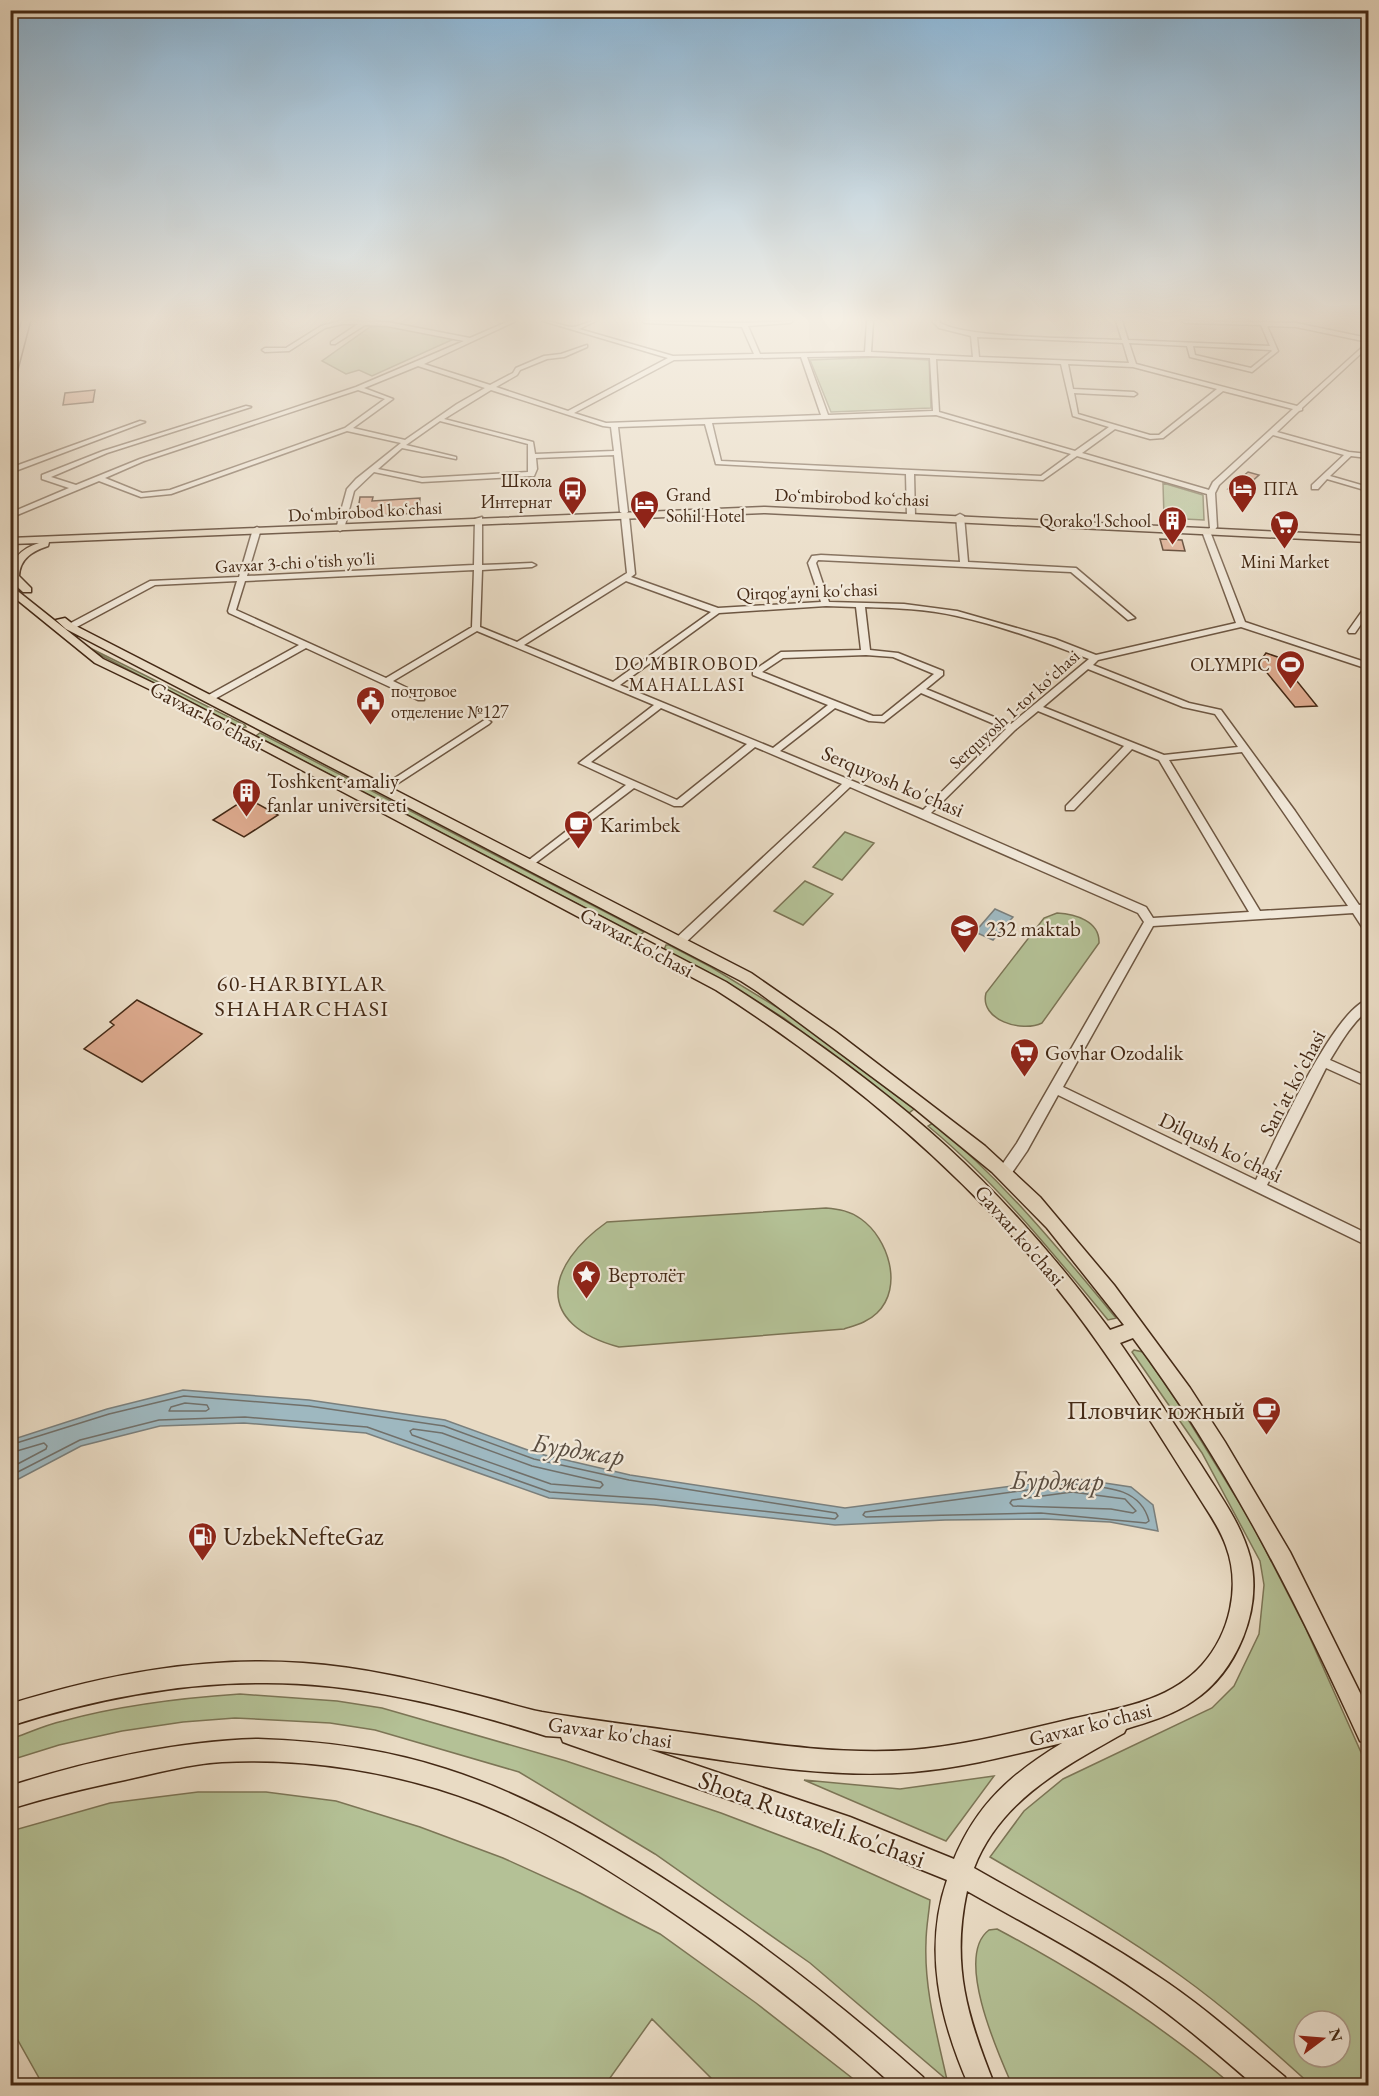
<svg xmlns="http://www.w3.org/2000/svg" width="1379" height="2096" font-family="'EB Garamond',serif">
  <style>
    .green { fill: #b4c196; stroke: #7c7556; stroke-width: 1.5; fill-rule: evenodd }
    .water { fill: #9eb8c0; stroke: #7a7f7c; stroke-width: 1.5 }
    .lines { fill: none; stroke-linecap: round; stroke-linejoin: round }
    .shore { stroke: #71706a; stroke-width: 1.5 }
    .building { fill: #dca98d; stroke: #442915; stroke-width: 1.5 }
    .minor-casing { stroke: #6d5641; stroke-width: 3 }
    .major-casing { stroke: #442915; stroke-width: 3 }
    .minor { fill: #f1e8d9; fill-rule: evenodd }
    .major { fill: #e9dbc4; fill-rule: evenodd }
    .labels { text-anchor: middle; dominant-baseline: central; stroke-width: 4.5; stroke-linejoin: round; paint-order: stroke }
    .far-poi-label { font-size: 18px; fill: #442915; stroke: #f1e8d9; text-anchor: end }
    .far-street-label { font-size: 18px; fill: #442915; stroke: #f1e8d9 }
    .far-neighbourhood-label { font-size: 18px; letter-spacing: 1.5px; fill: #442915; stroke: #f1e8d9 }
    .street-label { font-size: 21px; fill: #442915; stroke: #f1e8d9 }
    .poi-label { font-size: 21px; fill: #442915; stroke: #f1e8d9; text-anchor: start }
    .neighbourhood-label { font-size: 22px; letter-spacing: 1.5px; fill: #442915; stroke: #f1e8d9 }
    .near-poi-label { font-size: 26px; fill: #442915; stroke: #f1e8d9; text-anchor: end }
    .near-street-label { font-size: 26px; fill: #442915; stroke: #f1e8d9 }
    .near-water-label { font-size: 27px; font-style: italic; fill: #5a4d40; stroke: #f1e8d9 }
  </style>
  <rect width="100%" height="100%" fill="#e9dbc4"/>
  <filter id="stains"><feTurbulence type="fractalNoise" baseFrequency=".00333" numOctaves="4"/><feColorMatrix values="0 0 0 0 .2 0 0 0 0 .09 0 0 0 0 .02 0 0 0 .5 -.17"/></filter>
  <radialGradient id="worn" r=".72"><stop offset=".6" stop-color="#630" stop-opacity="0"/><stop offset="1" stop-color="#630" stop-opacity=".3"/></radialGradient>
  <path class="green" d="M391,326L456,338L372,376L359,370L346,374L322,361L370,327Z
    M880,357L929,360L931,408L831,412L810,360Z
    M1163,483L1203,495L1204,520L1164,518Z
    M86,646L245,725L246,727L240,728L85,647Z
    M260,733L644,932L639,936L256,736Z
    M845,832L874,843L842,880L813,867Z
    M805,881L833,894L803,925L774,911Z
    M1057,913C1075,914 1100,921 1099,943L1042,1023C1022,1033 979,1020 986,993L1044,918Z
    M666,945H669L711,967L788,1014L914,1109L909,1113L784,1018L706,971L664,950Z
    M933,1123C1003,1180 1059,1249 1116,1318L1108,1320C1052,1252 997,1183 928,1126Z
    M826,1208C839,1209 850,1211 861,1219C888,1238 904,1287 877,1313C868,1322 856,1325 844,1329L619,1347C534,1324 545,1266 607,1222Z
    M1134,1350L1143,1352L1176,1400L1250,1520L1306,1629L1368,1768V2085H1311C1269,2047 1227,2009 1181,1976C1120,1932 1055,1895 990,1857L1024,1811L1063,1779L1212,1708L1234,1686L1259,1634L1264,1585L1260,1561L1202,1453L1132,1352ZM1304,2021H1340V2057H1304Z
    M240,1694L337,1701L382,1708L566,1761L721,1813L821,1851L930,1900C929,1913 926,1928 926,1942C924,1989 937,2034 947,2080L810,1963L655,1854L519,1772L375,1730L330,1723L235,1718L183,1722L122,1731L59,1745L11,1760V1739C28,1733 45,1725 63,1721C121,1705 180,1698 240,1694Z
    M994,1776L946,1841L804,1780L900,1789Z
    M198,1792H266L336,1801L420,1827L503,1858L580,1893L660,1934L756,2003L861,2085H718L652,2019L605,2085H43L11,2028V1831L110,1803Z
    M997,1929C1080,1973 1160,2024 1232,2085H1012C998,2053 954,1956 989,1930Z"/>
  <path class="water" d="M995,909L1013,917L993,940L975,932Z
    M183,1390L309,1400L445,1420L536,1453L630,1475L845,1508L1072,1478L1131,1487L1153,1505L1158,1531L1110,1522L1044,1519L945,1520L835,1525L654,1505L549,1498L366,1433L244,1423L160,1426L81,1446L11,1483V1440L107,1409Z"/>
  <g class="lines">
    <path class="shore" d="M185,1403L207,1405L209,1409L206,1411H169L171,1407Z
      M413,1429L442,1433L532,1466L601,1482L603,1485L600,1488L551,1484L412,1435L410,1431Z
      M10,1445L109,1414L184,1396L309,1406L444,1426L534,1459L629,1480L836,1513L838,1516L835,1519L654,1499L550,1492L367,1427L245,1417L159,1420L80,1440L10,1476
      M10,1453L44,1443L47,1446L46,1449L10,1468
      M1072,1484C1102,1487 1140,1486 1149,1521L1146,1523L1041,1513L866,1517L863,1515L865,1512Z
      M1072,1492L1125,1499L1136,1511L1133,1513L1111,1509L1013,1506L1010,1503L1012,1500Z"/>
  </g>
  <path class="building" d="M95,390L93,402L63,405L65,393Z
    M1248,472L1259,475L1239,493L1228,489Z
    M360,497H373L372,501L420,498L419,513L357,516Z
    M1160,539L1182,540L1185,551L1163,550Z
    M1266,653L1298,664L1292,675L1317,706L1295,707L1259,663Z
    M247,798L278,815L244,837L213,820Z
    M137,1000L202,1034L142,1082L84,1049L114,1025L110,1022Z"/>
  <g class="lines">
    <defs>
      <path id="minor" d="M340,321L387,322L470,338L509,321H516L424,364L490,385L513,373L516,368L544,356L561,354L587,345V347L564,357L547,359L520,370L517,375L496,387L568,411L668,358L543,321C554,321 562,326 572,327C580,327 587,321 596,321L579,329L673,356L754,354L742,327L645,323L642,321L744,323L793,321L790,323L748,326L760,354L865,352L867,321H873L871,352L973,357L971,336L939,328L932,321H938C956,339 1089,338 1122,340L1116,321H1122L1128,340L1270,346L1261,325L1185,323L1182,321L1296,323L1368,338V342L1296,327L1267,326L1278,351L1252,372L1190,357L1187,346L1129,343L1136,364L1297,406L1368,342V347L1302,408V410L1299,411L1277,432L1349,452L1368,454V458L1351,456L1330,476L1368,487V491L1327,479L1318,489H1312V485L1344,455L1273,435L1219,485L1215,493L1217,527L1211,534L1245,622L1368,663V669L1241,627L1098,660L1093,665L1189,703L1221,710L1295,811L1359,905L1368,904V912H1363L1368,919V931L1364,930L1353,913L1153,926L1063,1087L1256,1180C1273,1145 1334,1008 1368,1000V1010C1352,1023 1341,1042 1330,1060L1368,1077V1087L1326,1068L1267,1185L1368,1234V1246L1058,1095L1027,1151L1009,1177L1004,1178L999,1177L997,1173L999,1169L1017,1143L1144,922L1138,913L850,787L683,945H675L673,942L675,939L842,784L755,747L682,806H674L634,788L529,868L524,865L525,863L626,785L579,763L654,705L477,631L393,681L424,696V700H418L306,648L211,701H205V697L299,645L229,613L228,611L237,581L155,585L73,629H67V625L150,581L239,577L253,529L257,527L261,529L247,576L474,565L475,519L482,517V565L532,563L536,565L532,567L482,570L480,627L517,642L627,573L621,516L624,514L620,512L614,455L536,458L537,469L534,476H531L422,482L374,472L354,491L344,529L340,531L336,529L347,489L356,479L401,443L347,431L171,494L141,497L99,481L10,518V513L69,488L42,479V475L103,451L246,406L251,407L107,453L51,477L76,485L140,459L356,387L464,341L387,326L365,325L335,344H331V342L358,324H342L325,328L289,351L265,352L262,350L265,348H286L321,326ZM977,337L1123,343L1129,363L979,357ZM1193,346L1271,350L1272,351L1251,368L1195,355ZM868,356L930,358L933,411L828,415L807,357ZM801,357L821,415L606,423L574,413L674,360ZM936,359L1061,364L1073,416L1109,427L1075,451L939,412ZM1068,364L1133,367L1217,389L1159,435H1150L1078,414L1074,393L1134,396L1137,394L1134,392L1073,389ZM418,366L485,388L457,404L405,440L353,428L393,399L364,388ZM358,390L385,399L345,428L170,490L142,493L105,478L144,461ZM491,390L603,426L611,427L614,451L535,454L533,442L444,419ZM1223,391L1293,409L1213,482L1209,490L1082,453L1115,429L1150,439L1163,438ZM936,415L1071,454L1041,476L721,461L712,423ZM440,421L528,444V472L422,478L378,469L402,448L456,459V457L406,445ZM705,424L716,464L906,474L907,516L911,518L915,516L914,474L1043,480L1077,456L1207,494L1210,528L1203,534L1236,623L1096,655L1055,639L957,611L904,604L829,602L816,563L818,560L1071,572L1128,620L1135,618L1076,568L968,562L964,516L960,514L956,516L960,562L821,555L812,556L808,563L821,602L718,608L631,577L635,574L629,516L625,514L628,512L618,427ZM474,570L472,627L386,678L236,610L245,581ZM626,581L711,612L613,682L524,645ZM826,606L856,607L861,650L781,652L753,671V675L828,705L773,748L620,685L719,613ZM865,607C895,608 927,609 957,616C1002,626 1046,642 1089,659L1011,724L926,689L943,675V671L898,653L870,650ZM866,655L893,657L934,674L882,716H873L762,672L783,658ZM1088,669L1183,707L1215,714L1238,747L1164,755L1043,707ZM921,693L1006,729L923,810L780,751L835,708L869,721L884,722ZM661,708L747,744L677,800L591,762ZM1038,711L1124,746L1066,806V810H1074L1132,749L1159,760L1249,912L1153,918L1146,907L931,813L1015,730ZM1242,752L1348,906L1260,911L1169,760Z
        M10,325L15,324L18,326L10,329Z
        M140,421L145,422L10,473V468Z
        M1365,607H1368V614L1355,633H1349L1348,631Z
        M486,719L491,722L489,724L386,791H380L378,789Z"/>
      <path id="major" d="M22,321H30L14,382L10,384V365Z
        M765,507L1368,536V542L765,513L49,542L48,546C33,551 20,558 19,576L31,588V592H23L10,580C10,560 20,549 39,543L10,544V538Z
        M10,585L103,659L157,685L726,982C800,1029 881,1087 946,1146C1007,1202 1061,1264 1110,1330L1124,1325L1047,1228L992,1172L914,1108L758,992L741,981L66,629L56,620L65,618L74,625L751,973L836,1032L985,1146L1040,1197L1114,1285L1190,1388L1225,1442L1290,1552L1368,1709V1744L1360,1741C1296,1601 1226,1462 1133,1338L1120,1343C1148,1383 1174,1424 1201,1465C1219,1494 1241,1523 1250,1557C1263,1609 1237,1672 1193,1701C1173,1715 1148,1722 1126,1729L1124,1733C1064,1767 1000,1800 974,1868C1035,1903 1098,1936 1156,1975C1202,2005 1243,2042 1285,2077L1289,2086H1255C1218,2054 1181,2022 1141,1994C1086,1955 1025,1924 967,1891C951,1965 967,2017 995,2086H969C940,2020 923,1950 947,1880L850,1841L571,1745L563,1742L561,1737L546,1736C455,1707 356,1682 261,1683C175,1683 92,1700 10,1726V1704C106,1674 203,1656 303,1663C363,1667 422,1681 480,1696C501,1701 521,1708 542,1712C590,1720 640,1726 689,1733C762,1743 836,1755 911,1750C964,1746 1015,1732 1067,1720C1114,1709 1168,1703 1202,1665C1230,1634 1241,1586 1226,1546C1219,1526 1206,1509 1195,1491C1155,1428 1116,1365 1071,1306C973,1179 850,1076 716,990L149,689L95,663L10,594ZM1062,1743C1011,1774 977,1804 954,1859L850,1817L648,1749C736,1762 824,1779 913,1772C963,1768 1012,1755 1062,1743Z
        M258,1739C322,1741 385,1749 446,1769C528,1795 603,1839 675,1886C763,1943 845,2008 923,2077L927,2086H894C819,2018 739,1957 656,1901C600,1864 542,1828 479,1803C398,1772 309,1758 222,1762C189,1764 157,1773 125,1780C87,1788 48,1797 10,1809V1786C87,1761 178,1741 258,1739Z"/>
    </defs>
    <use href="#minor" class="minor-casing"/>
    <use href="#major" class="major-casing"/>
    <use href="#minor" class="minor"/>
    <use href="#major" class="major"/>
  </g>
  <linearGradient id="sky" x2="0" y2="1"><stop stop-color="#8ab6d8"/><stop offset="0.52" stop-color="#f5efe4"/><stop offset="1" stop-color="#f5efe4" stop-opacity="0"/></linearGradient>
  <rect width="1379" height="614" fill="url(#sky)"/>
  <defs>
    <symbol id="hotel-pin" viewBox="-11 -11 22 30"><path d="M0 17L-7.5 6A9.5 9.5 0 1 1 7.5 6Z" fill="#8f2418" stroke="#f1e8d9"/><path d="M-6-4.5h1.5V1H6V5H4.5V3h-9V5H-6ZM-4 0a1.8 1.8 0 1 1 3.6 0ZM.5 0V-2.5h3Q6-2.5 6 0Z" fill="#fff"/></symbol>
    <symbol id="bus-pin" viewBox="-11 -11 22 30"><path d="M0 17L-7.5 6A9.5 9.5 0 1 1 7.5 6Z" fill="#8f2418" stroke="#f1e8d9"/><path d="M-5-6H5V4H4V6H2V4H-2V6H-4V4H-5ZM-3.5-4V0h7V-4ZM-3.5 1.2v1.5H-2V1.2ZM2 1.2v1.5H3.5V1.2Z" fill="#fff"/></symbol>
    <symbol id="building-pin" viewBox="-11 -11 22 30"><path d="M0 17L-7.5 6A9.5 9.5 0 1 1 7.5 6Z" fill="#8f2418" stroke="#f1e8d9"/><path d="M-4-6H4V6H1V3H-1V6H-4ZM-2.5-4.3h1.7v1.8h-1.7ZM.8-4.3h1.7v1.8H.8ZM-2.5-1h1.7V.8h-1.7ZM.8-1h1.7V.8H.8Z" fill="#fff"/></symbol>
    <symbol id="supermarket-pin" viewBox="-11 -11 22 30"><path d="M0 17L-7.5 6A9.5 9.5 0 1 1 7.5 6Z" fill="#8f2418" stroke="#f1e8d9"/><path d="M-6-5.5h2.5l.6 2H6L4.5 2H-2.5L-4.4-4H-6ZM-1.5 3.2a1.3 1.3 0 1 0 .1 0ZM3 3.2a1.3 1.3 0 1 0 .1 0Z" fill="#fff"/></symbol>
    <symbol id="stadium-pin" viewBox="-11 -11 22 30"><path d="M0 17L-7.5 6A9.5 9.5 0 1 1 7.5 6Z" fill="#8f2418" stroke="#f1e8d9"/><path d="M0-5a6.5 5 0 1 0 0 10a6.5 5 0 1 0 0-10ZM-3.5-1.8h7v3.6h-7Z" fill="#fff"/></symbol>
    <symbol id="civic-pin" viewBox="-11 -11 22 30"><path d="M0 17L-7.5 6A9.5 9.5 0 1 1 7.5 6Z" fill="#8f2418" stroke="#f1e8d9"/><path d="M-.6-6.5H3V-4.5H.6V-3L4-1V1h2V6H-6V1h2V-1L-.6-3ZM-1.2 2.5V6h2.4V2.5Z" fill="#fff"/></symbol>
    <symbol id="cafe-pin" viewBox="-11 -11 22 30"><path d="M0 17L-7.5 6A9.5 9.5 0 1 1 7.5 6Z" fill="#8f2418" stroke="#f1e8d9"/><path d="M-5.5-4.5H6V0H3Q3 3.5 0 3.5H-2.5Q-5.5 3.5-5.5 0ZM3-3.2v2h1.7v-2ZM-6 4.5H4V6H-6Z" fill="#fff"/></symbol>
    <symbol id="school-pin" viewBox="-11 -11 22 30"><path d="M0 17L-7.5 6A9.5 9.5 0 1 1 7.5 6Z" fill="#8f2418" stroke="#f1e8d9"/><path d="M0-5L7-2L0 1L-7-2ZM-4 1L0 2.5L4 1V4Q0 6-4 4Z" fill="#fff"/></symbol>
    <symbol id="sight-pin" viewBox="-11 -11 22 30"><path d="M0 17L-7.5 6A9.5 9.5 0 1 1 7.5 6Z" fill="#8f2418" stroke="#f1e8d9"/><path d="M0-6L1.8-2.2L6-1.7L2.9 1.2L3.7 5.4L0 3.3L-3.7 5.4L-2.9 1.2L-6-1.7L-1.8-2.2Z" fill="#fff"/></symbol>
    <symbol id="fuel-pin" viewBox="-11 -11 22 30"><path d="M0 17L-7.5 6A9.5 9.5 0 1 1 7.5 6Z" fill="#8f2418" stroke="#f1e8d9"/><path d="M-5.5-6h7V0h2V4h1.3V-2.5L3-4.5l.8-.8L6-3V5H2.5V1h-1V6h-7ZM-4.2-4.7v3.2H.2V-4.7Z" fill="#fff"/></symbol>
  </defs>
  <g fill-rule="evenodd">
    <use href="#hotel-pin" x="1226" y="472" width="33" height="45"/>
    <use href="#bus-pin" x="556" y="474" width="33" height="45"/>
    <use href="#hotel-pin" x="628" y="488" width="33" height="45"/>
    <use href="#building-pin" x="1156" y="504" width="33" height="45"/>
    <use href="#supermarket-pin" x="1268" y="508" width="33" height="45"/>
    <use href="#stadium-pin" x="1274" y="648" width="33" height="45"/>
    <use href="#civic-pin" x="354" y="684" width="33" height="45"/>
    <use href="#building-pin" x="230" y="776" width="33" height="45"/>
    <use href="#cafe-pin" x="562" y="808" width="33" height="45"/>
    <use href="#school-pin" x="948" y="912" width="33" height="45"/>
    <use href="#supermarket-pin" x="1008" y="1036" width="33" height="45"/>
    <use href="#sight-pin" x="570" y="1258" width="33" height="45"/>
    <use href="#cafe-pin" x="1250" y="1394" width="33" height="45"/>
    <use href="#fuel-pin" x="186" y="1520" width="33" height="45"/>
  </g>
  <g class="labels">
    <g class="far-poi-label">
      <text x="552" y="480">Школа<tspan x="552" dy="21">Интернат</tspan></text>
      <text x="1263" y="488" text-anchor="start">ПГА</text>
      <text x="666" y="494" text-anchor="start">Grand<tspan x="666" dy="21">Sohil Hotel</tspan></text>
      <text x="1151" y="520">Qorako'l School</text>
      <text x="1285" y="561" text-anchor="middle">Mini Market</text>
      <text x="1270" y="664">OLYMPIC</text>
      <text x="391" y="690" text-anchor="start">почтовое<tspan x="391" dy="21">отделение №127</tspan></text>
    </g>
    <g class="far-street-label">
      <text transform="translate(852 497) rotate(2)">Doʻmbirobod koʻchasi</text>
      <text transform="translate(365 511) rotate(-3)">Doʻmbirobod koʻchasi</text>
      <text transform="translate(295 562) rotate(-3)">Gavxar 3-chi o'tish yo'li</text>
      <text transform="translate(807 591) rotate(-2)">Qirqog'ayni ko'chasi</text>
      <text transform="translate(1014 709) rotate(-42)">Serquyosh 1-tor koʻchasi</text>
    </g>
    <g class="far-neighbourhood-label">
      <text x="687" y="663">DO'MBIROBOD<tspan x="687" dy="21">MAHALLASI</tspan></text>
    </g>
    <g class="street-label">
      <text transform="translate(207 716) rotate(28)">Gavxar ko'chasi</text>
      <text transform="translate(893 781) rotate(23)">Serquyosh ko'chasi</text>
      <text transform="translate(637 942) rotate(28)">Gavxar ko'chasi</text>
      <text transform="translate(1292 1083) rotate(-62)">San'at ko'chasi</text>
      <text transform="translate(1221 1147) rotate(26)">Dilqush ko'chasi</text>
      <text transform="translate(1020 1235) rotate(49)">Gavxar ko'chasi</text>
      <text transform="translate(1090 1724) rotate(-14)">Gavxar ko'chasi</text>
      <text transform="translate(610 1732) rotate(8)">Gavxar ko'chasi</text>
    </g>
    <g class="poi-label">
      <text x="267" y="780">Toshkent amaliy<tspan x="267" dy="24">fanlar universiteti</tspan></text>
      <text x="600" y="824">Karimbek</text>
      <text x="986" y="928">232 maktab</text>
      <text x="1045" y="1052">Govhar Ozodalik</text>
      <text x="608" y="1274">Вертолёт</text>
    </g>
    <g class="neighbourhood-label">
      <text x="302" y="983">60-HARBIYLAR<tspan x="302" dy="25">SHAHARCHASI</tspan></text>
    </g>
    <g class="near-poi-label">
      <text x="1245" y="1410">Пловчик южный</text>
      <text x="223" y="1536" text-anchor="start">UzbekNefteGaz</text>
    </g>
    <g class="near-street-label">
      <text transform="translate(812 1819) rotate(20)">Shota Rustaveli ko'chasi</text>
    </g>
    <g class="near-water-label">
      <text transform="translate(578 1449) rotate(9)">Бурджар</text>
      <text transform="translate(1057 1480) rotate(1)">Бурджар</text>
    </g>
  </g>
  <rect width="1379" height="2096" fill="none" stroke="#e9dbc4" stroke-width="36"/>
  <rect x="12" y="12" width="1355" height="2072" fill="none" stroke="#442915" stroke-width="3"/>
  <rect x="18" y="18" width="1343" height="2060" fill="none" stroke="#442915" stroke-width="1.5"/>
  <g transform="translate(1322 2039) rotate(74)"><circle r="28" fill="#f1e8d9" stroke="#ac9c8b" stroke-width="1.5"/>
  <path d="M0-4.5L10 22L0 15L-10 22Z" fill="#8f2418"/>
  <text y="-9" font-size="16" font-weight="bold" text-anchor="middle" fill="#442915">N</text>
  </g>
  <rect width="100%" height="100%" filter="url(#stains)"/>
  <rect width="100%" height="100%" fill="url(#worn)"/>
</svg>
